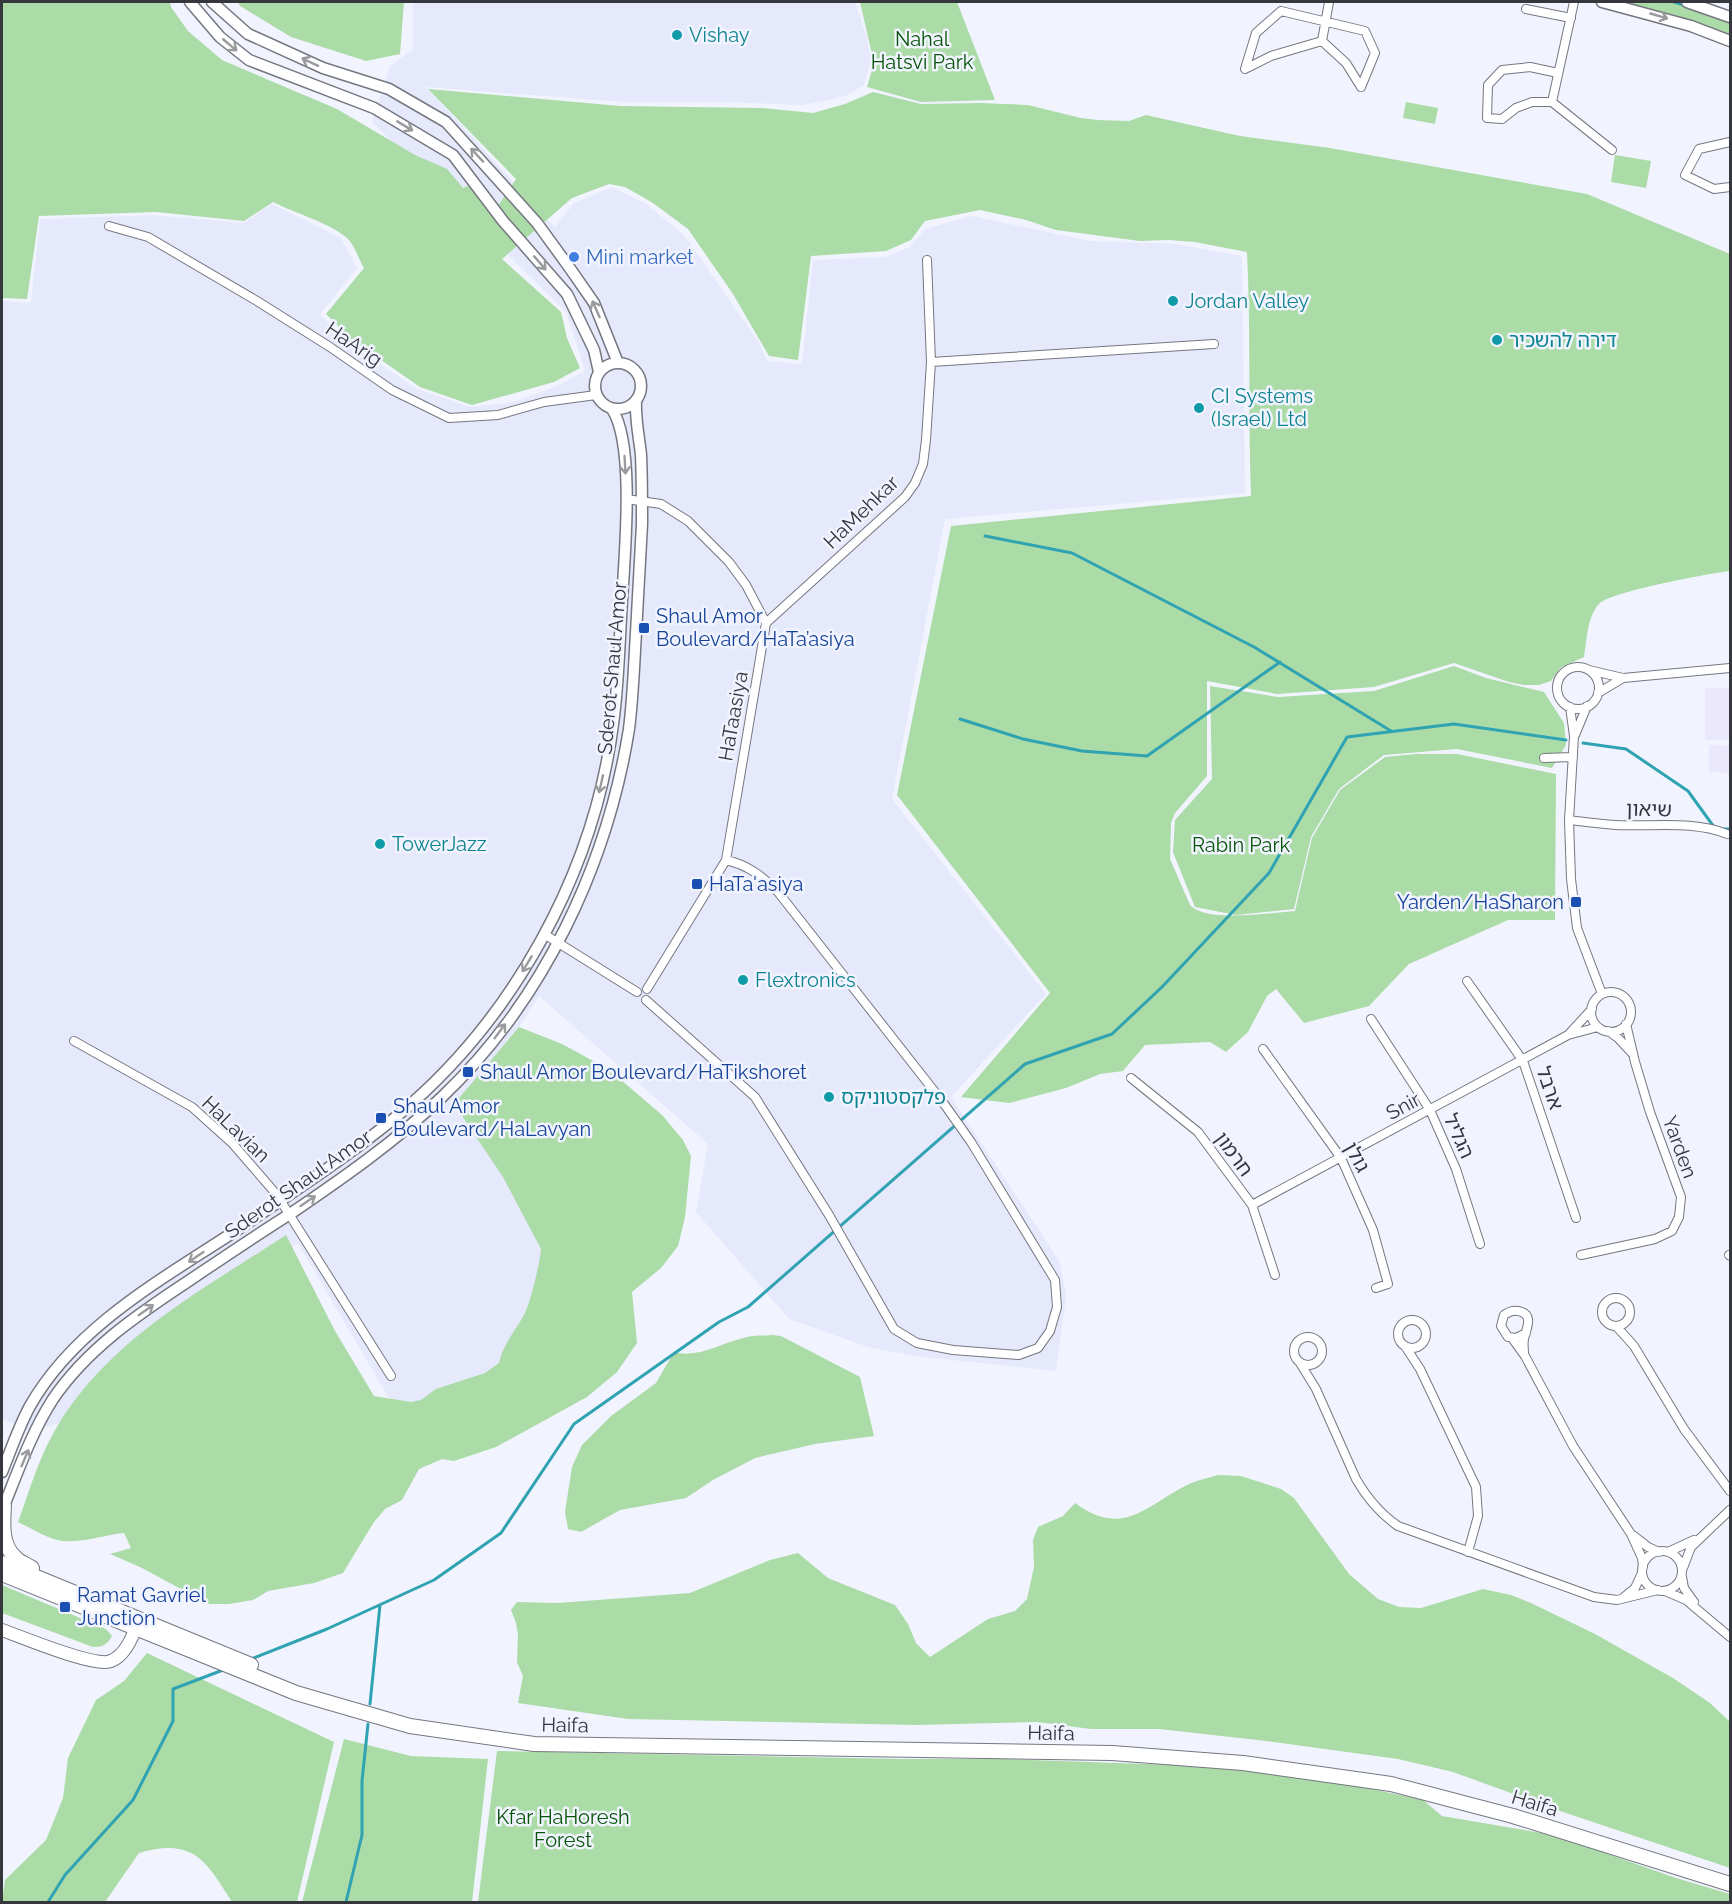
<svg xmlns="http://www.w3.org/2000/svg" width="1732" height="1904" font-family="Raleway,'Noto Sans Hebrew',sans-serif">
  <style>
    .built { fill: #e5e9fb }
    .education { fill: #ebe7fd }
    .green { fill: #abdba6 }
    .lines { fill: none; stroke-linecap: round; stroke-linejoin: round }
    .stream { stroke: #30a3b3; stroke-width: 3 }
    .minor-casing { stroke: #757780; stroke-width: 10 }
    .tertiary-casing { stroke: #757780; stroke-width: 13 }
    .secondary-casing { stroke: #757780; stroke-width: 14 }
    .trunk-casing { stroke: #757780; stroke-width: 16 }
    .minor { stroke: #fff; stroke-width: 8 }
    .tertiary { stroke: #fff; stroke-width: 10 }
    .secondary { stroke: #fff; stroke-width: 12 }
    .trunk { stroke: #fff; stroke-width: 14 }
    .oneway { stroke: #9a9b9e }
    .culture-dot { fill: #0f9aa8; stroke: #f1f4ff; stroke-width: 2 }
    .shop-dot { fill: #3f7fe0; stroke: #f1f4ff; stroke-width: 2 }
    .transit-dot { fill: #1a4fb4; stroke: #f1f4ff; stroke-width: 2 }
    .labels { text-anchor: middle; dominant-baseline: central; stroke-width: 5; stroke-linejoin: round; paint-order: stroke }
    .culture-label { font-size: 20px; fill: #0d838f; stroke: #f1f4ff; text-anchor: start }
    .park-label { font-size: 20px; fill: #065407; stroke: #f1f4ff }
    .shop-label { font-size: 20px; fill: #366cbe; stroke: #f1f4ff; text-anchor: start }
    .street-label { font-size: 20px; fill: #36373c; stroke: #f1f4ff }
    .transit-label { font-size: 20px; fill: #164399; stroke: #f1f4ff; text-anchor: start }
  </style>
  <rect width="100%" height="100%" fill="#f1f4ff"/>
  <path class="built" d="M413,2H855L867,39L871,60L864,85L848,95L829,100L803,105L718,102H623L426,87L555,227L574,203L612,187L645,203L684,235L758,341L767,361L802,364L813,260L885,257L910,247L925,229L972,216L1090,241L1176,244L1242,256L1245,493L945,519L892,799L1046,994L951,1097L1060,1262L1066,1296L1056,1371L914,1356L868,1347L789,1319L696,1212L708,1144L539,996L472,1101L556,1250L524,1343L476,1402L403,1422L298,1243L178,1336L92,1415L30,1431L2,1419V301L31,303L40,219L154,215L244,223L272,204L341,238L357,268L320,314L351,344L417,389L471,407L514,402L559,385L585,371L566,312L372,122L390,66L413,49Z"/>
  <path class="education" d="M1705,688H1730V740H1705Z
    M1709,745L1730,746V773L1709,772Z"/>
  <path class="green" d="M2,2H170L171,7L188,31L222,60L337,109L415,155L447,169L463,188L470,185L498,206L516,179L428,89L620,106L762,108L813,113L845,104L873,92L921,104L981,103L1028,105L1081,118L1097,120L1129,121L1146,115L1240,136L1330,148L1587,194L1730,254V571C1711,573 1609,592 1599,604C1587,617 1587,640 1584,657L1560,668L1551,681L1539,685H1524L1509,682L1454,663L1374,687L1277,694L1207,681V776L1175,813L1171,823L1170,859L1190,905C1206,923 1271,913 1295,911L1312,838L1340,790L1385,757L1416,754H1457L1556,774L1555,920H1508L1409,964L1369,1006L1304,1023L1276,989L1267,996L1248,1032L1226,1052L1210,1042L1145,1045L1123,1071L1100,1074L1066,1088L1009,1103L961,1097L1050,993L897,795L951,526L1251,496C1248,415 1251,334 1247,252L1195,242L1169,240L1140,241L1056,230L1026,220L980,210L925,221L911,240L886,251L811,256L798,360L769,356L733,294L688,229L653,203L625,187L609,184L572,198L502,259L561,312L567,338L580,368L554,382L472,405L420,387L351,339L326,314L364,268C359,260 355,246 348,239C331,223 294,213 273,202L244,221L156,212L39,216L27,299L2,298Z
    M238,2H404L400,54L366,61L291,37L240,6Z
    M860,2H957L995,100L921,102L867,87L874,63Z
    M1615,2H1681L1730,19V39Z
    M1406,102L1438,108L1435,124L1403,118Z
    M1615,155L1651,161L1646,188L1611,182Z
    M1454,666L1486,678L1544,692L1564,723L1566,745L1552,768L1457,749L1384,755L1339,789L1311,837L1294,909L1236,915L1195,907L1173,852L1175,820L1212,779L1210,686L1278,697L1374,691Z
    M519,1027L562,1044L595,1062L620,1079L662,1115L683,1140L691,1156L685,1217L678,1246L661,1268L632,1292L637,1343L617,1372L587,1397L496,1447L454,1461L442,1459L419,1469L402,1500L385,1509L374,1522L343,1573L314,1583L268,1591L253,1600L229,1604H209L140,1567L110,1554L131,1548L124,1533C104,1535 83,1543 62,1541C48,1539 31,1528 18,1522C29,1492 38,1460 54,1432C105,1341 201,1291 286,1235L335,1331L374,1396L411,1402L421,1400L436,1389L485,1373L499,1363C503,1344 516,1330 525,1313C531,1300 540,1263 541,1249L503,1177L454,1104Z
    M771,1335L781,1336L860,1377L874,1436L815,1444L755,1458L713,1480L686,1498L620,1510L581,1532L568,1529L565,1512L572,1467L582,1445L611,1416L656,1383L674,1352C698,1359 723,1342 747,1337C754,1335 763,1336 771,1335Z
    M1218,1475L1241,1476L1281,1489L1294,1498L1349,1574L1378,1599L1399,1607L1421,1608L1483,1589L1511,1595L1531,1603L1595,1634L1673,1678L1710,1703L1730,1722V1868L1560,1811L1453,1772L1398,1759L1266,1741L1159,1729H1091L1037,1722L915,1725L628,1719L518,1703L523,1676L517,1662L518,1635L516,1623L511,1610L517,1602L558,1603L690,1593L770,1560L798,1553L828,1578L895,1605L908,1624L916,1643L930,1657L988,1619L1015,1611L1027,1599L1034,1567L1033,1540L1038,1527L1063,1516L1075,1503C1123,1538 1144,1507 1187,1485C1197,1480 1208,1478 1218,1475Z
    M2,1585L106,1629L112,1636C108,1644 103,1647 93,1647L2,1613Z
    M147,1653L334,1742L297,1902H232C206,1861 194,1837 139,1853L105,1902H2L5,1880L46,1840L63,1798L68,1758L96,1700L124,1681Z
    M344,1739L411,1756L488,1759L472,1902H302Z
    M497,1751L905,1759H1001L1177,1765L1258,1771L1339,1782L1423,1800L1442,1816L1554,1835L1676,1878L1730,1894V1902H478Z"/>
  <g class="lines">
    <path class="stream" d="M1674,2L1684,5
      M985,536L1072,553L1254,647L1391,731
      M960,719L1023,739L1082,751L1147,756L1280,662
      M1583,743L1626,749L1688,791L1714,827
      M1722,829H1730
      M251,1659L327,1629L434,1580L501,1533L574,1424L719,1322L748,1307L1025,1064L1112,1034L1162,987L1269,873L1347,737L1454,724L1566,740
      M370,1704L380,1605
      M48,1902L65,1875L133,1800L173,1721V1689L223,1670
      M346,1902L362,1835V1781L368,1724"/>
    <defs>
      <path id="minor" d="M1329,2L1322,41L1346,63L1361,87
        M1526,9L1571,18
        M1322,41L1271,56L1245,69L1256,33L1281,11L1365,31L1375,53L1361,87
        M1558,73L1530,67L1502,70L1488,85L1487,118L1502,119L1516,108L1532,102H1552L1612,150
        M1552,102L1574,2
        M1730,142L1699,149L1685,175L1714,189L1730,187
        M109,226L148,237L257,301L330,347L392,390L449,418L498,415L544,402L596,395
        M931,362L1214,344
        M626,499L661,504L688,521L729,562L746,585L766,623L726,860L647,989
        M766,623L905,497L915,483L923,464L926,440L931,362L927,260
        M1557 688a21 21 0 1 1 42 0a21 21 0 1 1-42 0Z
        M1589,670L1623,678L1730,668
        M1598,693L1623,678
        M1570,707L1574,736L1569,820L1571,879L1577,928L1602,994
        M1575,735L1587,706
        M1544,758L1573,757
        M1569,820C1585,822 1600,824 1616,825C1652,827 1693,820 1727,834
        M544,934L637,992
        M1467,981L1523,1061L1576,1218
        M1591 1012a20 20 0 1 1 40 0a20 20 0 1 1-40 0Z
        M646,1000L755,1097L829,1215L894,1329L917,1343L953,1350L1019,1355L1038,1348L1050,1331L1057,1307L1055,1280L971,1142L942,1101L778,892C762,876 748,865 726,860
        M1371,1019L1430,1110L1456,1169L1480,1244
        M1608,1031L1618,1038L1632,1053
        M1569,1034L1592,1009
        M74,1041L192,1107L232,1143L277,1195L391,1376
        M1263,1049L1341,1158L1373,1230L1388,1284L1376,1288
        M1131,1078L1198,1132L1252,1205L1275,1275
        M1252,1205L1568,1035L1598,1027
        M1581,1255L1655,1239L1672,1231L1679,1217L1681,1197L1650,1112L1635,1062L1626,1024
        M1729,1255L1730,1256
        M1602 1312a14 14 0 1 1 28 0a14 14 0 1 1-28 0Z
        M1398 1334a14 14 0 1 1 28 0a14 14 0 1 1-28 0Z
        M1617,1327L1634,1346L1684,1429L1730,1491
        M1294 1351a14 14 0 1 1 28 0a14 14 0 1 1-28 0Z
        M1512,1338L1525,1356L1573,1446L1631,1534L1642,1558L1643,1567
        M1405,1346L1420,1369L1476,1487L1478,1516L1468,1552
        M1524,1354C1524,1349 1523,1344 1524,1339C1526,1329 1535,1314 1518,1311C1512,1310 1509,1312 1504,1315L1501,1326L1508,1337L1516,1338L1526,1333
        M1300,1363L1316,1389L1356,1479C1367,1498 1379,1513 1398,1526L1594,1597L1617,1600L1658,1590
        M1634,1536L1648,1547L1659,1552
        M1642 1571a20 20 0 1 1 40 0a20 20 0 1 1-40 0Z
        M1668,1552L1694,1540
        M1683,1568L1691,1547L1730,1510
        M1682,1577L1684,1588L1694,1602
        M1665,1591L1686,1600L1730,1637
        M1624,1597L1635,1588L1642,1573"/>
      <path id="tertiary" d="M190,2L220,37L249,60L374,108L453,155L503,221L567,294L594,350L599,372
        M212,2L248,34L323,68L389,89L446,122L537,223L569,267L594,303L618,363
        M1602,2L1691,26L1730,41
        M1687,2L1730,17
        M595 386a23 23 0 1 1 46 0a23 23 0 1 1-46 0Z
        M2,1472C11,1450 19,1426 30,1406C77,1323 170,1275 246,1224C297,1189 350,1155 397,1116C513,1020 594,873 613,724C618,689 619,653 621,618C623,570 637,447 612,409
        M2,1511C17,1474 31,1433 53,1399C87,1349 137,1315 187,1282C221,1259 255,1236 290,1214C343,1178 396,1141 442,1097C543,1001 607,866 629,729C633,698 634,665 636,633C638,597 640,560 642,524C642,501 642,478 641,455C639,436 635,419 636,400"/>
      <path id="secondary" d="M2,1630C22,1637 95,1668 111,1661C126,1655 134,1634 138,1620"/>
      <path id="trunk" d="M4,1506C3,1523 1,1545 15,1557C19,1562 26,1564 32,1568
        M2,1563L251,1665
        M2,1574L296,1693L410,1726L534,1744L1112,1753L1243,1763L1391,1784L1513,1816L1730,1884"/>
    </defs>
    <use href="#minor" class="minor-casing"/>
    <use href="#tertiary" class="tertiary-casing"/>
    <use href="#secondary" class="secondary-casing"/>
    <use href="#trunk" class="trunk-casing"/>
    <use href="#minor" class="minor"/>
    <use href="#tertiary" class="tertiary"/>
    <use href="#secondary" class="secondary"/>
    <use href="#trunk" class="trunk"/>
  </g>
  <defs><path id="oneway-shaft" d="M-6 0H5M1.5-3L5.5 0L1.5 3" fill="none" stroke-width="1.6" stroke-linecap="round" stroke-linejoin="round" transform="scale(1.5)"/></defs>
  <g class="oneway">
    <use href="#oneway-shaft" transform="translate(1659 16) rotate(16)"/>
    <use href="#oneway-shaft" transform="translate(230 45) rotate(40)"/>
    <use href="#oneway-shaft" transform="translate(310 62) rotate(-155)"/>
    <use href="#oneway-shaft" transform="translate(405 126) rotate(31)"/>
    <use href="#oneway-shaft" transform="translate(477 155) rotate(-133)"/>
    <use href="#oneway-shaft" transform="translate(540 263) rotate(49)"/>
    <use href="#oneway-shaft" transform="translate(596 309) rotate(-114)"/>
    <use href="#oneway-shaft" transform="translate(625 465) rotate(87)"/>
    <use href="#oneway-shaft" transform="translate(601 784) rotate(103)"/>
    <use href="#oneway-shaft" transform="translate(527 964) rotate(121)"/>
    <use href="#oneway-shaft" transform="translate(500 1031) rotate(-53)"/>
    <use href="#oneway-shaft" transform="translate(308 1201) rotate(-34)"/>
    <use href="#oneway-shaft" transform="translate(196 1257) rotate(146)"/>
    <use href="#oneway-shaft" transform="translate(146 1310) rotate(-35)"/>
    <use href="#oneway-shaft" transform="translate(25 1458) rotate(-67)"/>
  </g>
  <g class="culture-dot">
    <circle cx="677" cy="35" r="6"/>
    <circle cx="1173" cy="301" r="6"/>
    <circle cx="1497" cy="340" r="6"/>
    <circle cx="1199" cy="408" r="6"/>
    <circle cx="380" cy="844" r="6"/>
    <circle cx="743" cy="980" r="6"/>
    <circle cx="829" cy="1097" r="6"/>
  </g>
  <circle class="shop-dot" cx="574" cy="257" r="6"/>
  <g class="transit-dot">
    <rect x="638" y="622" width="12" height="12" rx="3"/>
    <rect x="691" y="878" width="12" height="12" rx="3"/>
    <rect x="1570" y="896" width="12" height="12" rx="3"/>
    <rect x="462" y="1066" width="12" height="12" rx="3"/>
    <rect x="375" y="1112" width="12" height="12" rx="3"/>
    <rect x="59" y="1601" width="12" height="12" rx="3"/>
  </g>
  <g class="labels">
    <g class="culture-label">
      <text x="689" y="35">Vishay</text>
      <text x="1185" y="301">Jordan Valley</text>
      <text x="1509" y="340">דירה להשכיר</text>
      <text x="1211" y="396">CI Systems<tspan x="1211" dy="23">(Israel) Ltd</tspan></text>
      <text x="392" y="844">TowerJazz</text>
      <text x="755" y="980">Flextronics</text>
      <text x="841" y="1097">פלקסטוניקס</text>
    </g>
    <g class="park-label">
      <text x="922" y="39">Nahal<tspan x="922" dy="23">Hatsvi Park</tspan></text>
      <text x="1241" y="845">Rabin Park</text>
      <text x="563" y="1817">Kfar HaHoresh<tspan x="563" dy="23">Forest</tspan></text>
    </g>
    <g class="shop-label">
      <text x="586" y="257">Mini market</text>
    </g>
    <g class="street-label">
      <text transform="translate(354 344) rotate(34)">HaArig</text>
      <text transform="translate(861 512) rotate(-44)">HaMehkar</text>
      <text transform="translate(612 668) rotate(-85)">Sderot Shaul Amor</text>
      <text transform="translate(733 716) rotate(-80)">HaTaasiya</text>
      <text transform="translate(1649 809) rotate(1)">שיאון</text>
      <text transform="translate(1550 1088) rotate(71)">ארבל</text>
      <text transform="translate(1403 1106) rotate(-28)">Snir</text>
      <text transform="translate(236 1129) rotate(44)">HaLavian</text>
      <text transform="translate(1459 1136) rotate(66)">הגליל</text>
      <text transform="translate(1680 1147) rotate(70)">Yarden</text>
      <text transform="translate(1234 1154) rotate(54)">חרמון</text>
      <text transform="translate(1357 1157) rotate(61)">גולן</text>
      <text transform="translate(298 1184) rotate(-35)">Sderot Shaul Amor</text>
      <text transform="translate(565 1725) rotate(1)">Haifa</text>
      <text transform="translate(1051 1733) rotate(1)">Haifa</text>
      <text transform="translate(1535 1803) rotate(17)">Haifa</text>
    </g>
    <g class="transit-label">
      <text x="656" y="616">Shaul Amor<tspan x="656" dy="23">Boulevard/HaTa’asiya</tspan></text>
      <text x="709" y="884">HaTa'asiya</text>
      <text x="1564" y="902" text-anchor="end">Yarden/HaSharon</text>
      <text x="480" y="1072">Shaul Amor Boulevard/HaTikshoret</text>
      <text x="393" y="1106">Shaul Amor<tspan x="393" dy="23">Boulevard/HaLavyan</tspan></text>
      <text x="77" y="1595">Ramat Gavriel<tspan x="77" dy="23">Junction</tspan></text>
    </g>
  </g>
  <rect width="1732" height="1904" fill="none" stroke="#36373c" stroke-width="6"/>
</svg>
